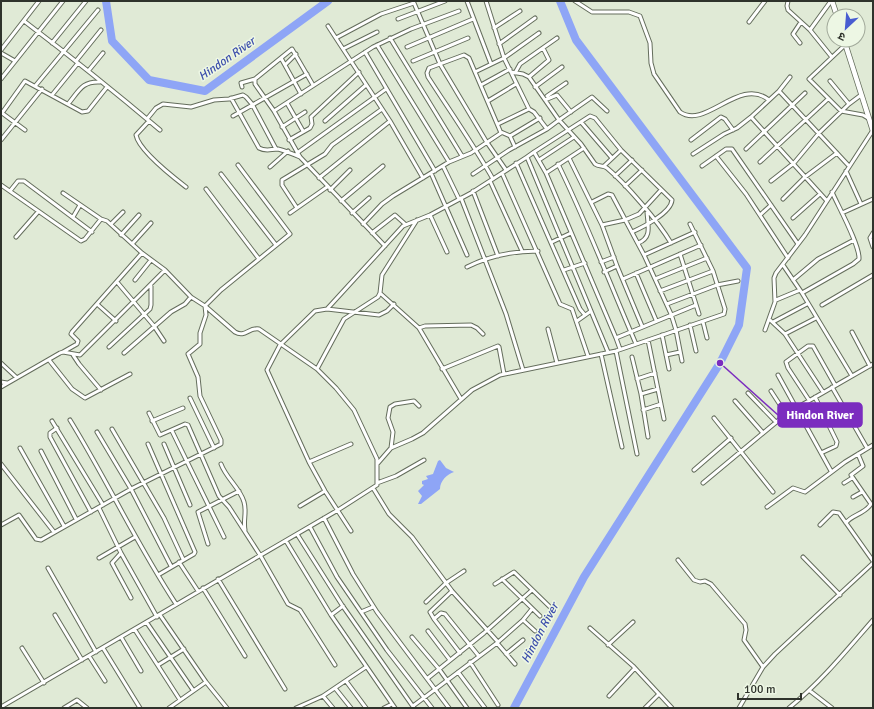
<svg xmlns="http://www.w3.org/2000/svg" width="874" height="709" font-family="Signika,'Noto Sans Devanagari',sans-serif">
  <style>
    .water { fill: #8ea5f6 }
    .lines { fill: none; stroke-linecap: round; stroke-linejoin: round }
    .river { stroke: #8ea5f6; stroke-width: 8 }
    .street-casing { stroke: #646d5c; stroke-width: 5 }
    .secondary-casing { stroke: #646d5c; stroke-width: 6 }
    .street { stroke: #fff; stroke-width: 3 }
    .secondary { stroke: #fff; stroke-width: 4.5 }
    .labels { text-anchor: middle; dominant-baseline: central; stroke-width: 3; stroke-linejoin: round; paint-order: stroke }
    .water-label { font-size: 12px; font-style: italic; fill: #3b4dab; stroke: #edf7e4 }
    .leader { fill: none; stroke: #7b2cbf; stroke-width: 1.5 }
    .callout-dot { fill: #7b2cbf; stroke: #edf7e4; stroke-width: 1.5 }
    .callout { fill: #7b2cbf; stroke: #7b2cbf; stroke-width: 1.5 }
    .callout-label { font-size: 12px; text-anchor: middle; font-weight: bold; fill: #fff }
  </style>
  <rect width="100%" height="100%" fill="#e0ead6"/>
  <path class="water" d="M440,460L446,468L454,472C447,474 440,481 440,489L421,504H418L422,496L418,491L424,485L422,484V481L428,479L426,476L433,474L438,461Z"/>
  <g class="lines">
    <path class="river" d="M106,1L112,41L149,80L205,91L328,1
      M514,708L584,577L720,363L739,325L747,268L576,40L560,1"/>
    <defs>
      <path id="street" d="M467,1L491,64
        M486,1L504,58L529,109
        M575,1L592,12H629L640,16L650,43L651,63L654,74L680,112C706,130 739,76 769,100
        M788,1L787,6L788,10L810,30L831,56
        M398,19L445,1
        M24,21C70,56 115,92 160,130
        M749,22L765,1
        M328,26L390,121L423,178
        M494,28L520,11
        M810,30L831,1
        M336,38L381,14L414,3L440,64L486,141L506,170
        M390,38L462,156
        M52,43L86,1
        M800,43L793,34L801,22
        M499,44L535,18
        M377,45L449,162
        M845,45L809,79L841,111L863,115L868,118
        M407,47L473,19
        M343,49L377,32
        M1,50L39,1
        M365,52L435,171
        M1,53L15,61
        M281,58L301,94
        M76,61L101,30
        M413,61L468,38
        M285,65L296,54
        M89,70L103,53
        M475,72L504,58L539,33
        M515,73L520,64L557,38
        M529,77L549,60L543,48
        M1,79L63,1
        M830,81L849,104
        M36,85L98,10
        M313,85L292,49L255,79V84L274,111L300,157L385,246
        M481,85L510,69
        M242,87L241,83L255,79
        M535,87L562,67
        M779,91L849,166
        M52,95L78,63
        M547,96L566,83
        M231,98L259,148C266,152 271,149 278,149C286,151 293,154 300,157
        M545,100L557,95L571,112
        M488,101L516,84
        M287,103L303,131
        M68,104C79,91 82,81 100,82
        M274,111L373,47L411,29L459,11
        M607,111L592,97L559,120L581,144L595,164C599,167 603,165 607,168C626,184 658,221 671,243
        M2,113L25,81L82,112L88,111L107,87
        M2,113L25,130
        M233,116L307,74
        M751,117L827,201
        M147,119L156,108L163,104L191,107L214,100L229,99L243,95L246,97L252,104L276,149
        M149,121L136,135C139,151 173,177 186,187
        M325,121L366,85
        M581,122L612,158
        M498,124L529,109L534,112L547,129L559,120L529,77L523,74L511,72
        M282,127L305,112
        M501,132L510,136L515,147
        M510,136L540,118
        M1,140L42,89
        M289,140L310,128L312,124L311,117L359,72
        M691,140L721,117L725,119L733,130
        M746,149L805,93
        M534,152L527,157L608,352
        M297,153L386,89
        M693,154L724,134L737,128L751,117L779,91L790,77
        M716,156L746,194L788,258
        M569,158L602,225L617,266L642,326
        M539,160L574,137
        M760,162L828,99
        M516,163L580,309L585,315
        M558,164C587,223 610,284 636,344
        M443,166L459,199
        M604,166L621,150
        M702,166L726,149H732L798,244
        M270,167L288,151
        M846,171L861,204
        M431,173L467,255
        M502,173L560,304L572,309L588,356
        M546,173L584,148
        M221,174L276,245
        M473,174L509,150L547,129
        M615,176L632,160
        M319,178L390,121
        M490,181L522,251
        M771,181L794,163L819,133L849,104L861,95
        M1,185L81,241L85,239L101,219L107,221L142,253L165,270L191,297L205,306L235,332C245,338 249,327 259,329L317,369L336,388L354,410L377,459V485L338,510L1,707
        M625,186L642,170
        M206,189L259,259
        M330,190L350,170
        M10,191L18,181H24L92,232
        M473,191L498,256
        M63,193L101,219
        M461,198L506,314L523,370
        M783,199L805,177L837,153
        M341,201L383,166
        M592,202L608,194L612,195L644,255L671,314L676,330L682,361
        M297,208L282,185V180L325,154L332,145L382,109
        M290,213L327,187
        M352,213L369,198
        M842,213L873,199
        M430,215L447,252
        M760,215L771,205
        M73,217L80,205
        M793,218L820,194
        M111,224L123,212
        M363,224L382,204L393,196L449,162L471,153L501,133L469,58L464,55L429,68L427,73L428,77C450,111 473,144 493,179
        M602,225L625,220L639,214L661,190
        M632,232C643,227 671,213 672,200L621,150L595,118L590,116L534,152L546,173L616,338L696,305
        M372,233L395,215L405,224
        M873,233L870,238L873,247
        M121,235L139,215
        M16,237L38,212
        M552,242L571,233
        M638,243C652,238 648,226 647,212
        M132,244L151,223
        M680,254L699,314
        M644,255L695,232
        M601,262L614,257
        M783,265L802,293L852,376
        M467,267C489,256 513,251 538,251
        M564,270L585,263
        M604,272L617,266
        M636,273L656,320
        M623,279L701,245
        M655,279L707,258
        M135,280L151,260
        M793,280L818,259L854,240
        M117,282L154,326L164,341
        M660,291L713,271
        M380,293L419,328L461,399
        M802,293L853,264L859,259C860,245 838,206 832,192
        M776,300L800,290
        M97,304L116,321
        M667,304L717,285L738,281
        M822,305L873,275
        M327,309L403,226L430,215L471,193L527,157
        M769,319L785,334L823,392
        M577,321L591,311
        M703,322L707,338
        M773,322L807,304
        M690,325L696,351
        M419,328L425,326L471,325L477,328L483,334
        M548,329L557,363
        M765,330L775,302L774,278L776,273L805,235L873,130
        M852,332L870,366
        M785,334L816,318
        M662,335L669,369
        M616,338L620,349
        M648,340L664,419
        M109,347L150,309L151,305V286
        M616,351L637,454
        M63,352L77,344L78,341L71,334L72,332L142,253
        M124,353L171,312L185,304L191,297
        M601,354L622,447
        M73,355L79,364L101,390
        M666,355L680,352
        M632,357L641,394L648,437
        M49,360L72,389L85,398L130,374
        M1,363L16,377
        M317,369L344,319L378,297L380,293L382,275L417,220
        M442,369L498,346L499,347L504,374
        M778,375L831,471
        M637,379L655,373
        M1,382L7,383
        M1,387L60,353L63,352L80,355L165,270
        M832,387L867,448
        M771,391L786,414
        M748,393L776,422
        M641,394L658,389
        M815,397L837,442L836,446L821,453
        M190,398L214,448
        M809,400L788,368L786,362L808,346H813L835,385
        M735,401L763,433
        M643,410L661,404
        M149,413L160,435L185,424L188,425L219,496L229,507L260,555L288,604L300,610L335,665
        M714,418L773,492
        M70,420C107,480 137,545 176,604
        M52,421L103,505
        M152,421L183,408
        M57,428L50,433V437L91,512
        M112,429L164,518L183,559
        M172,431L224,537
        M97,432L131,489L171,566
        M148,444L195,552L194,554L158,575
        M164,444L190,505
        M20,448L64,526
        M391,448L393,432L388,418L390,407L395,404L414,401L419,406
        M41,451L76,519
        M309,462L351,444
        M378,463L391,448L412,439L423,433L472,390L500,375L616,351L724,314L725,309L713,271L690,224
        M1,464L54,532
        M221,464C226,478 240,488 244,502C247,512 243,520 245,530
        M694,470L731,438
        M377,483L396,476L424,460
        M703,483L786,414L873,364
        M844,483L852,478
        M373,488L389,514L412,537L452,591L498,642
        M853,497L862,492
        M300,506L325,491
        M767,507L793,488L805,492L845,462L873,445
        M99,508L121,553L157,617
        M324,518L353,574L377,612L449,708
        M846,523C851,515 865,514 871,504L851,475L863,466L858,454
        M1,525L19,515L36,539L41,540L131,489L221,444V440L200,396L198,377L188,354L200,344V333L206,315L205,306L221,290L290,234L238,165
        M820,525L833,512L839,513L873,561
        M310,527L337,577L387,650L432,708
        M351,531L325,491L309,462L267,370L280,345L315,311L327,309L379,315L387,311L394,304
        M297,534L342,605L414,708
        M286,541L331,615L395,708
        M208,544L198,512L239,491
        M121,553L112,563L131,598
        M803,557L840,595
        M99,558L135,537
        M678,560L694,580L700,582L705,581L711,584L745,624L746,630L744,640L763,667
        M179,562L198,591
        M48,568L96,652
        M218,579L285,689
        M502,579L540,616
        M495,584L514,572L551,608
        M203,588L245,656
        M426,602L446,583L464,571
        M361,612L373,607
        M55,615L82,660
        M160,615L206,682L227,708
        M331,615L343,606
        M434,619L430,612L452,591
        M523,620L535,631
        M147,623L193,690
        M590,628L633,666L672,708
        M135,630L180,700
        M428,631L450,660
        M121,637L141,671
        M412,637L439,669L467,708
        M497,643L515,664
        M608,645L633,622
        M22,648L44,683
        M103,648L140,708
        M460,653L434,619L441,613L445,614L478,655
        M506,654L523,640
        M89,656L105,681
        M470,662L498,705
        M158,665L184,649
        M458,672L485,708
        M428,678L484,633L532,590
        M346,681L366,708
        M335,688L351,708
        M810,691L832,708
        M323,696L333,708
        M609,696L635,668
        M413,706L497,643L523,620L532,609
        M64,708L77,700L87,708
        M169,708L206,682
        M296,708L323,696L366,667
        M384,708L392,704
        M645,708L659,694
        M739,708L763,667L775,654L873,563
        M789,708C821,682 846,651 873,620"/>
      <path id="secondary" d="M832,1L837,16
        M844,40L873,131"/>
    </defs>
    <use href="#street" class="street-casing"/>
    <use href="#secondary" class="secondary-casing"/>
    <use href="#street" class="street"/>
    <use href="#secondary" class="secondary"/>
  </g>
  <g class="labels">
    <g class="water-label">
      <text transform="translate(227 59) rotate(-35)">Hindon River</text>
      <text transform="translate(540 633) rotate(-62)">Hindon River</text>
    </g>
  </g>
  <path class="leader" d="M720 363L778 415"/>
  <circle class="callout-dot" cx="720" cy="363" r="4"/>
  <rect class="callout" x="778" y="403" width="84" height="24" rx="4"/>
  <g class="callout-label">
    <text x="820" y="419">Hindon River</text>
  </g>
  <rect width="874" height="709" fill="none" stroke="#2f332c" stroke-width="4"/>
  <g transform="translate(846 28) rotate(206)"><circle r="19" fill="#edf7e4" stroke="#a1a99a"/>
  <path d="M0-3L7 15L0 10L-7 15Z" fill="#485dd1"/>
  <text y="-6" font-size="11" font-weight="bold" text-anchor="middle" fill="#2f332c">उ</text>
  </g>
  <path d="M738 693v6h63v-6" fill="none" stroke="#2f332c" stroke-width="2"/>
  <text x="744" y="693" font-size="12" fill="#2f332c" stroke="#edf7e4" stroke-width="3" paint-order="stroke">100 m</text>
</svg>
